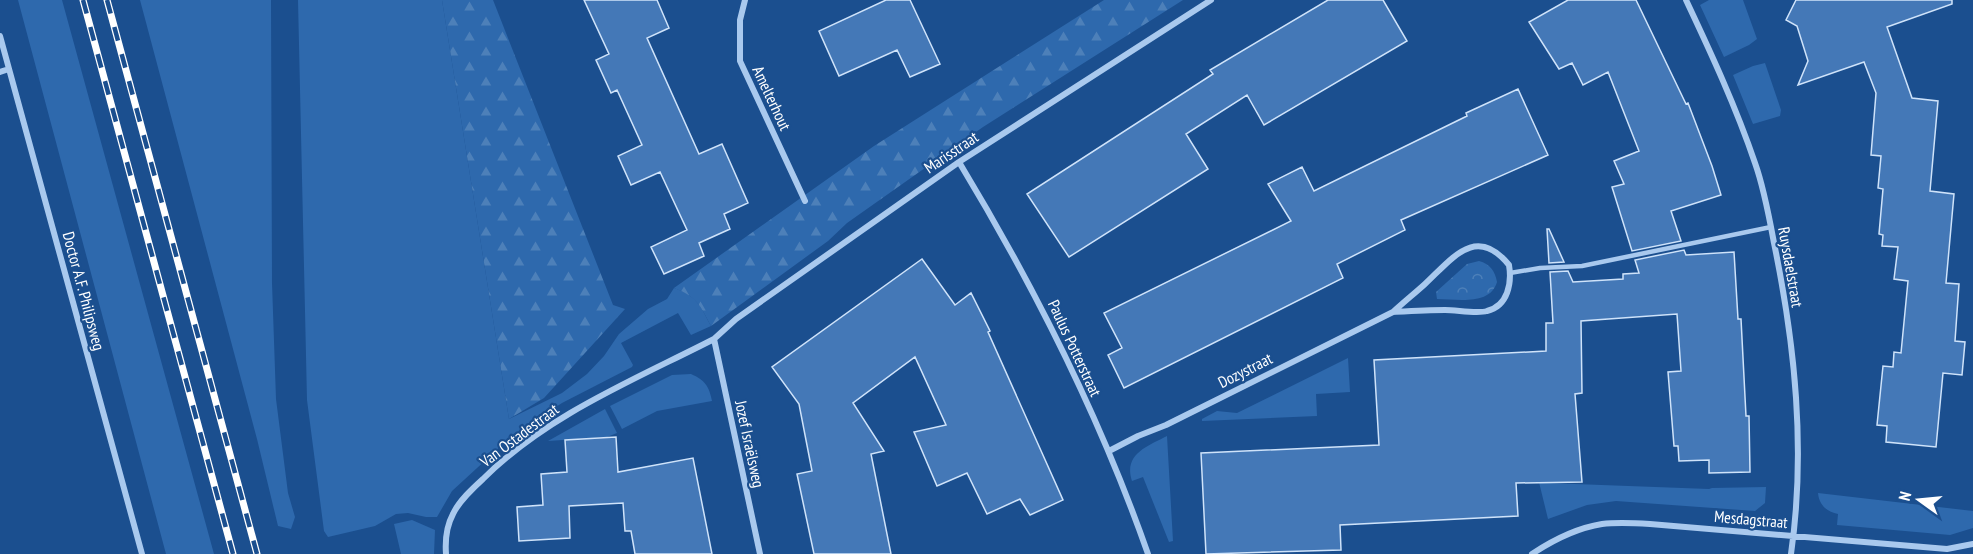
<svg xmlns="http://www.w3.org/2000/svg" width="1973" height="554" font-family="'PT Sans Narrow',sans-serif">
  <style>
    .grass { fill: #2e69ad }
    .forest { fill: url(#forest-firs) }
    .park { fill: url(#park-crowns) }
    .building { fill: #4478b7; stroke: #cfe3fa; stroke-width: 1.5 }
    .lines { fill: none; stroke-linecap: round; stroke-linejoin: round }
    .lane { stroke: #a9c9ee; stroke-width: 4.5 }
    .street { stroke: #a9c9ee; stroke-width: 6 }
    .rail-casing { stroke: #fff; stroke-width: 7 }
    .rail { stroke: #1b4f8f; stroke-width: 4.5; stroke-dasharray: 14; stroke-linecap: butt }
    .labels { text-anchor: middle; dominant-baseline: central; stroke-width: 4.5; stroke-linejoin: round; paint-order: stroke }
    .street-label { font-size: 16px; fill: #fff; stroke: #1b4f8f }
  </style>
  <defs>
    <pattern id="forest-firs" width="22" height="20" patternUnits="userSpaceOnUse" patternTransform="scale(1.5)"><rect width="22" height="20" fill="#2e69ad"/><path d="M5 1l3.5 6h-7zM16 11l3.5 6h-7z" fill="#4d80b9"/></pattern>
    <pattern id="park-crowns" width="20" height="18" patternUnits="userSpaceOnUse" patternTransform="scale(1.5)"><rect width="20" height="18" fill="#2e69ad"/><path d="M2 6a3 3 0 1 1 6 0M12 15a3 3 0 1 1 6 0" fill="none" stroke="#4d80b9"/></pattern>
  </defs>
  <rect width="100%" height="100%" fill="#1b4f8f"/>
  <path class="grass" d="M18,0H62L214,554H166Z
    M140,0H271L272,283L276,399L288,493L295,517L291,529L278,526L257,439Z
    M298,0H442L509,419L562,393L587,374L604,356L619,334L648,309L667,299L674,288C697,296 700,305 711,326L691,335L678,313L621,343L633,365L632,367L562,403L513,435L452,491L437,517H426L408,513L396,514L375,526L328,537L324,531L307,400Z
    M1709,0H1743L1757,39L1749,45L1724,57L1700,5Z
    M1765,63L1781,110L1780,116L1753,124L1733,75L1753,66Z
    M1348,358L1350,392L1316,394L1317,416L1202,421V419L1217,411L1237,413Z
    M691,374C705,380 709,386 712,401L657,411L622,429L610,406L672,375Z
    M1552,400L1548,483L1709,489L1712,488L1766,487L1765,503L1755,511L1616,501L1587,505L1548,519L1537,474Z
    M605,409L617,433L607,437L548,441Z
    M1167,436L1173,541L1169,542L1143,477L1132,481C1123,454 1148,446 1167,436Z
    M1818,493L1973,511V528L1950,535L1837,525L1838,514C1827,512 1819,505 1818,493Z
    M412,520L435,530L434,554H401L394,524Z"/>
  <path class="forest" d="M442,0H493L613,305L625,309L544,398L509,419Z
    M1104,0H1183L983,127L847,223L828,241L711,326C700,305 697,297 674,288L874,146Z"/>
  <path class="park" d="M1479,261C1490,264 1495,271 1497,282C1490,306 1457,299 1437,299L1436,292L1467,264Z"/>
  <path class="building" d="M584,0H657L669,28L647,38L699,154L722,144L748,203L724,214L730,229L699,243L704,256L664,274L651,247L687,230L660,172L631,185L618,156L642,145L617,90L611,93L596,60L609,54Z
    M886,0H910L940,64L910,77L897,50L839,76L819,31Z
    M1328,0H1383L1407,41L1264,125L1247,95L1186,134L1208,169L1069,257L1027,194L1213,74L1210,70Z
    M1568,0H1636L1686,104L1688,103L1712,166L1721,195L1671,211L1681,241L1632,251L1612,187L1624,184L1614,161L1639,151L1608,72L1583,85L1572,63L1559,69L1529,22Z
    M1796,0H1952V4L1887,27L1912,98L1938,101L1930,191L1954,194L1946,283L1959,284L1955,341L1965,342L1962,375L1943,373L1936,447L1886,442L1887,426L1877,425L1883,366L1893,367L1894,352L1901,353L1908,281L1894,279L1898,247L1882,246L1883,235L1879,234L1883,189L1878,188L1881,156L1871,155L1876,93L1864,62L1798,85L1808,61L1797,26L1786,20Z
    M1518,89L1548,155L1401,220L1405,230L1337,264L1343,278L1124,388L1108,355L1122,348L1104,313L1291,221L1268,184L1302,167L1314,191L1467,116L1466,113Z
    M1547,229H1549L1564,262L1549,263Z
    M1684,250L1686,255L1734,252L1738,319H1741L1746,416H1749L1750,472L1709,473V460L1679,461L1678,446H1674L1668,372L1681,371L1677,314L1581,321L1582,393L1575,394L1582,482L1516,483L1518,516L1340,525L1341,550L1206,554L1201,453L1379,445L1374,360L1546,351V323H1553L1550,272L1568,271L1573,282L1623,279V274L1639,273L1635,260Z
    M922,259L955,305L971,293L990,331L988,332L1063,500L1030,515L1020,499L987,514L967,473L937,486L914,432L946,425L915,357L853,403L884,451L871,454L891,554H814L797,474L812,471L799,404L772,367Z
    M616,437L618,472L693,458L712,554H635L631,531H625L623,503L569,506L570,538L519,541L517,507L543,505L541,474L567,472L565,440Z"/>
  <g class="lines">
    <path class="lane" d="M1510,273L1540,268L1582,266L1771,227"/>
    <path class="street" d="M745,0L740,20V61L805,201
      M1686,0C1711,53 1736,107 1755,163C1764,188 1769,216 1774,243C1795,345 1806,450 1791,554
      M0,36L142,554
      M0,72L9,69
      M959,162C1034,286 1100,417 1148,554
      M714,339L760,554
      M1109,451L1138,436L1166,425L1393,312C1404,302 1415,293 1425,284C1452,259 1476,224 1509,265C1512,283 1508,306 1487,311C1477,314 1457,310 1445,310C1428,310 1411,311 1393,312
      M446,554C445,540 446,527 453,514C459,501 472,489 483,479C547,415 634,380 714,339L736,319L959,162L1211,0
      M1532,554C1553,540 1577,528 1602,524C1618,522 1634,523 1650,524L1947,549L1973,544"/>
    <defs>
      <path id="rail" d="M83,0L233,554
        M107,0L257,554"/>
    </defs>
    <use href="#rail" class="rail-casing"/>
    <use href="#rail" class="rail"/>
  </g>
  <g class="labels">
    <g class="street-label">
      <text transform="translate(772 98) rotate(65)">Amelterhout</text>
      <text transform="translate(951 152) rotate(-34)">Marisstraat</text>
      <text transform="translate(1791 267) rotate(80)">Ruysdaelstraat</text>
      <text transform="translate(84 291) rotate(75)">Doctor A.F. Philipsweg</text>
      <text transform="translate(1075 348) rotate(65)">Paulus Potterstraat</text>
      <text transform="translate(1245 370) rotate(-27)">Dozystraat</text>
      <text transform="translate(519 435) rotate(-37)">Van Ostadestraat</text>
      <text transform="translate(750 444) rotate(78)">Jozef Israëlsweg</text>
      <text transform="translate(1751 519) rotate(5)">Mesdagstraat</text>
    </g>
  </g>
  <g transform="translate(1919 500) rotate(285)" stroke="#1b4f8f" stroke-width="4.5" paint-order="stroke">
  <path d="M0-4.5L10 22L0 15L-10 22Z" fill="#ffffff"/>
  <text y="-9" font-size="16" font-weight="bold" text-anchor="middle" fill="#ffffff">N</text>
  </g>
</svg>
